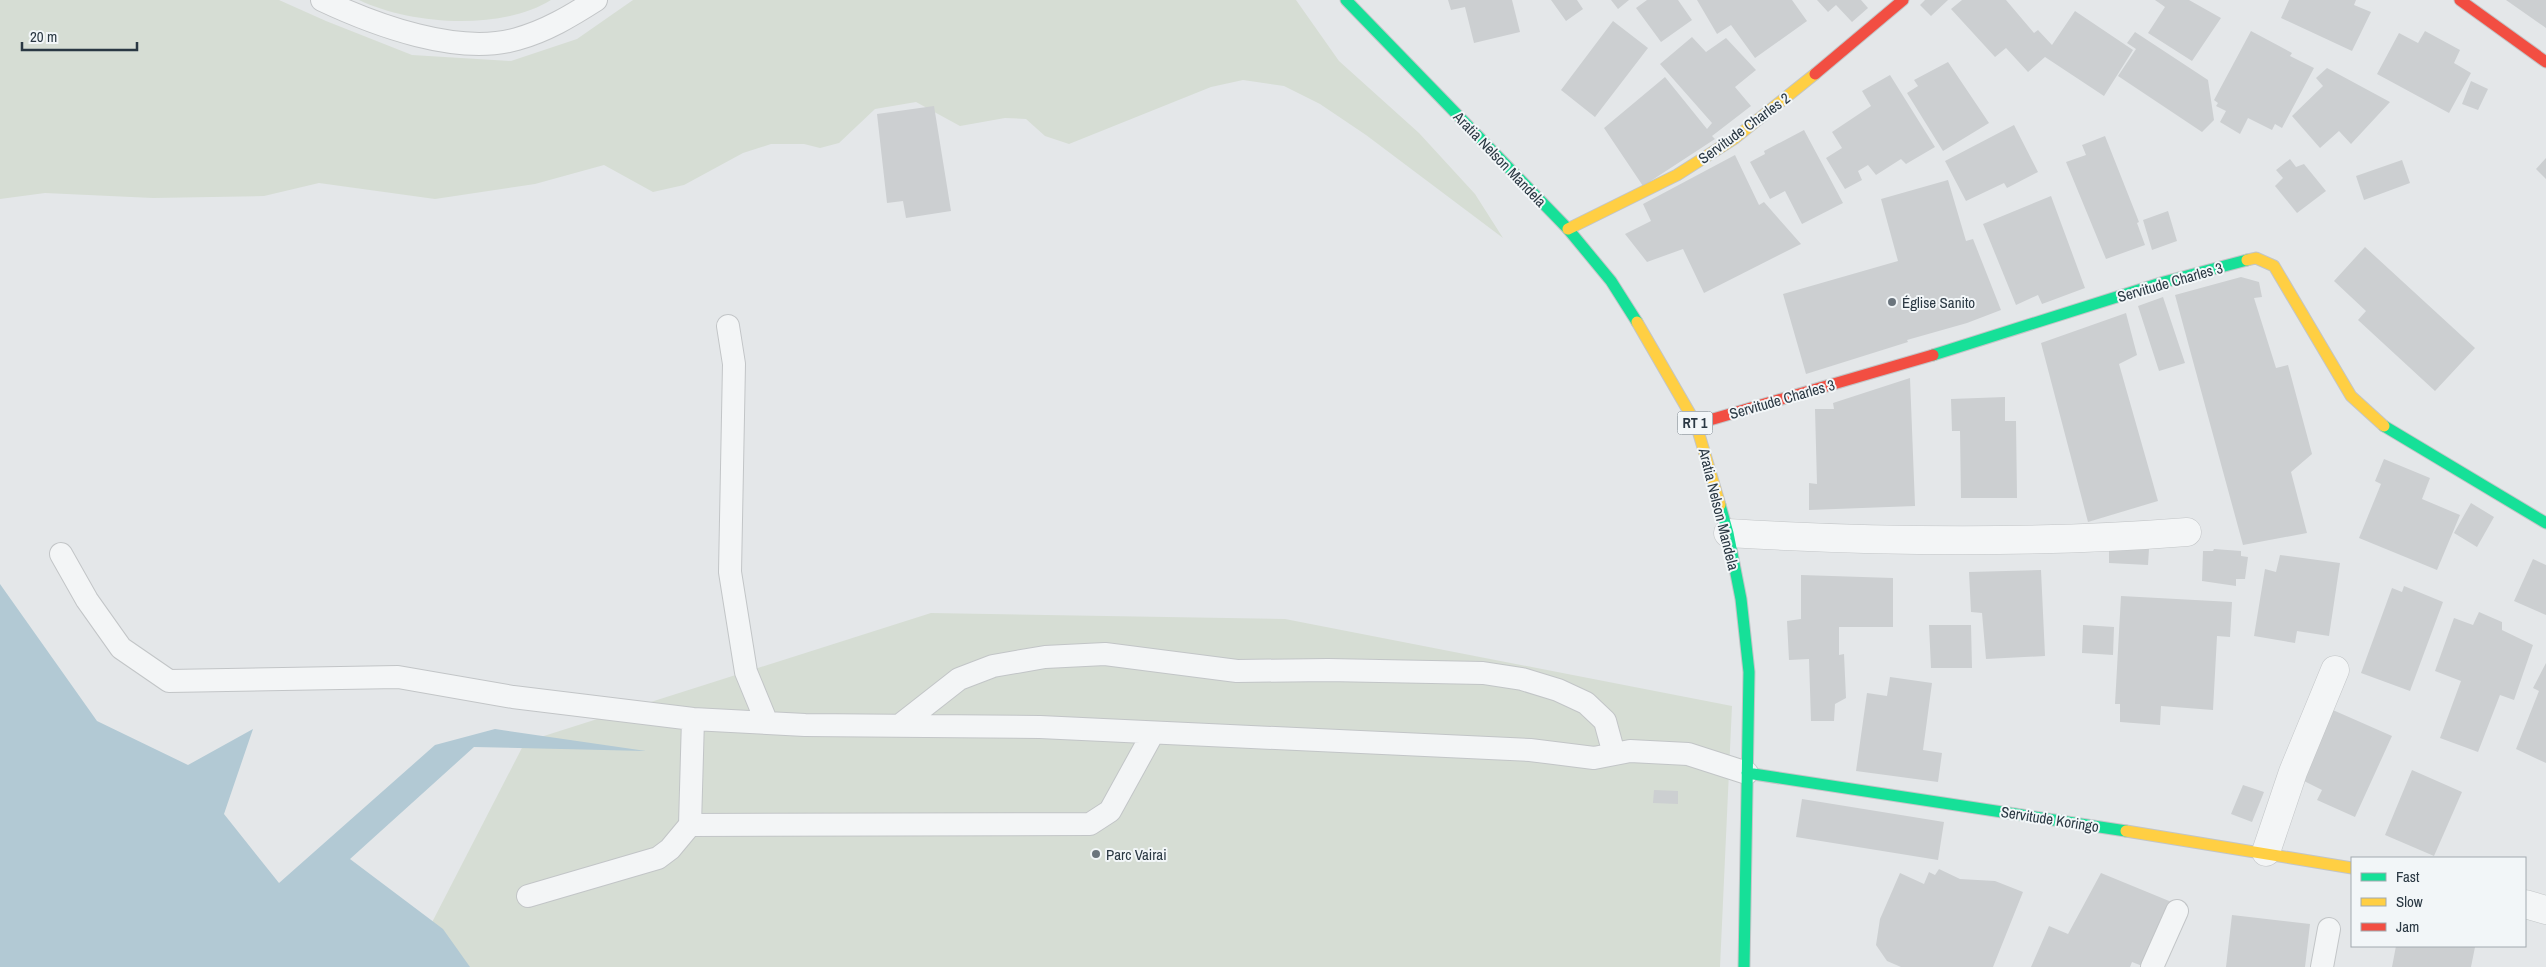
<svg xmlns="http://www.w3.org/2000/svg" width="2546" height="967" font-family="'Archivo Narrow',sans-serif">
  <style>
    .green { fill: #d6ddd4 }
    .water { fill: #b2c9d4 }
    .building { fill: #cccfd1 }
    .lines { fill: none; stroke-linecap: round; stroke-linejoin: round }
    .lane-casing { stroke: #c2c5c7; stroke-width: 24 }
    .street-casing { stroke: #c2c5c7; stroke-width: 29 }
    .fast-casing { stroke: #c2c5c7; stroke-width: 13 }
    .slow-casing { stroke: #c2c5c7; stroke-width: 13 }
    .jam-casing { stroke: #c2c5c7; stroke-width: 13 }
    .lane { stroke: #f3f5f6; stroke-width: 22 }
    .street { stroke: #f3f5f6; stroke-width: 28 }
    .fast { stroke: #16e098; stroke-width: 11 }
    .slow { stroke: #ffcf43; stroke-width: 11 }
    .jam { stroke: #f24e42; stroke-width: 11 }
    .poi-dot { fill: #6b757d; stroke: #f2f6f8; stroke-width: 2 }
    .labels { text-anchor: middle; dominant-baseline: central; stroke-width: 4; stroke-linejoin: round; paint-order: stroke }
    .shield { fill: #f2f6f8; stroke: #667179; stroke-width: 1 }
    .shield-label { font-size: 14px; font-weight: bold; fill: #2a3843 }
    .street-label { font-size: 15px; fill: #2a3843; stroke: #f2f6f8 }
    .poi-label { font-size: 15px; fill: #2a3843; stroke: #f2f6f8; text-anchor: start }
  </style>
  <rect width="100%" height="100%" fill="#e4e7e9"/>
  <path class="green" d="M0,0H279L326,21L412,55L511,61L577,39L633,0H1296L1339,61L1419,133L1475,194L1503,238L1366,135L1320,104L1284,86L1243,80L1211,87L1069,144L1045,136L1026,119L1005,118L960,126L916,102L875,109L839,143L820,148L804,144H771L743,153L684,185L653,192L604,165L535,184L435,199L319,183L264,196L153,198L45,193L0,199Z
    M359,0H551C501,31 411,25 359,0Z
    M931,613L1285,619L1732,706L1720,967H409L525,742Z"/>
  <path class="water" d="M0,584L97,721L188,765L253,729L224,814L279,883L435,745L495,729L646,751L474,747L350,859L443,929L470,967H0Z"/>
  <path class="building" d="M1448,0H1512L1520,32L1474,43L1465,7L1451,10Z
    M1551,0H1577L1583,9L1566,21Z
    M1611,0H1629L1618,9Z
    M1647,0H1678L1692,20L1661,42L1636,8Z
    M1697,0H1792L1807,21L1755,58L1731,25L1717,34Z
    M1817,0H1861L1868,8L1852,22L1836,5L1828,12Z
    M1925,0H1948L1931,16L1920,5Z
    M1962,0H2006L2034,33L2038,30L2052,45L2075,11L2133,50L2104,96L2045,57L2028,72L2006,48L1995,57L1951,9Z
    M2155,0H2189L2221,18L2192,61L2148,33L2165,7Z
    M2289,0H2356L2354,5L2371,12L2352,51L2281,18Z
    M2506,0H2546V28Z
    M1613,21L1648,48L1595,117L1561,90Z
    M2251,31L2292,53L2290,56L2314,68L2282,128L2275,124L2272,130L2248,118L2240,134L2220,122L2226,111L2216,106L2218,103L2214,100Z
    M2425,31L2460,50L2454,63L2471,73L2449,113L2377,74L2399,33L2418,43Z
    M2135,32L2208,80L2214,120L2202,132L2118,76L2136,49L2127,43Z
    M1692,37L1706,52L1726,38L1756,70L1735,87L1751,106L1712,136L1715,139L1643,186L1604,128L1665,77L1707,129L1712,123L1660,64Z
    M1948,62L1989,123L1943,151L1907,93L1918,86L1914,80Z
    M2327,68L2390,102L2351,144L2339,131L2320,148L2292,116L2323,86L2316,78Z
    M1890,75L1935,147L1906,164L1901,159L1876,175L1868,165L1858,171L1862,180L1845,189L1826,158L1842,148L1832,132L1871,106L1862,91Z
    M2471,81L2488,89L2478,110L2462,104Z
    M934,106L951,211L906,218L903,201L887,203L877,114Z
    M2014,125L2038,172L2007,188L2004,183L1966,201L1945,161Z
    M1804,130L1843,203L1802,224L1785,191L1770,199L1750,162L1765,154L1764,151Z
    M2105,136L2139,222L2137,223L2145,245L2106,259L2066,162L2086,155L2082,145Z
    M1735,155L1759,205L1764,202L1801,244L1704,293L1683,249L1647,262L1625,234L1651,221L1643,204Z
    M2546,158V179L2536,169Z
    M2290,159L2296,167L2304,164L2326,191L2297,213L2275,186L2283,178L2276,170Z
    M2402,160L2410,183L2364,200L2356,176Z
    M1948,180L1966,241L1973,239L2001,310L1967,323L1907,340L1908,342L1806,374L1783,294L1898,261L1881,199Z
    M2051,196L2085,288L2042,304L2038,295L2016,305L1983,224Z
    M2168,211L2177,241L2152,250L2143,220Z
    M2365,247L2475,348L2435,391L2358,320L2366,311L2334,281Z
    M2241,277L2259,282L2262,297L2254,298L2276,368L2288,365L2312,454L2291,472L2307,533L2243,545L2175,295Z
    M2163,297L2185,363L2159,371L2138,306Z
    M2126,313L2137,355L2119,364L2158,501L2088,522L2041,343Z
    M1910,378L1915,506L1809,510V483L1817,484L1815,409H1834L1833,403Z
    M2005,397V421H2016L2017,498H1961L1960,431H1952L1951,399Z
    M2384,459L2430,478L2422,499L2460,515L2437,570L2359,538L2381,484L2375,481Z
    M2471,503L2494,517L2477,547L2454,533Z
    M2109,549H2149L2148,565L2109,563Z
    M2214,549L2241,551V556L2248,557L2245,579H2236V586L2202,581L2203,551H2213Z
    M2280,555L2340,563L2329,636L2297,631L2295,643L2254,636L2265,569L2276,572Z
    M2533,559L2546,565V615L2514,601Z
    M2041,570L2045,656L1986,659L1982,613L1971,612L1969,572Z
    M1801,575L1893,578V627H1839V655L1844,654L1846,698L1835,704L1834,721H1811L1809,659L1789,660L1787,621L1801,619Z
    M2404,586L2443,602L2410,691L2361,673L2392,588L2402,592Z
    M2121,596L2232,602L2230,637L2217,636L2213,710L2161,706L2160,725L2120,722V704H2115Z
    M2479,612L2502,622V630L2533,645L2514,700L2500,695L2478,752L2440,738L2461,681L2435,671L2454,618L2473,625Z
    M1929,625H1971L1972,668H1931Z
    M2083,625L2114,627L2113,655L2082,653Z
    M2546,663V763L2516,749L2539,691L2533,688Z
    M1890,677L1932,683L1923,750L1942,753L1938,782L1856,771L1867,693L1887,696Z
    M2326,707L2392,736L2355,817L2317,800L2322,790L2304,781L2310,768L2302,764Z
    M2412,770L2462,792L2434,856L2385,835Z
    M2243,785L2264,792L2252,822L2231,814Z
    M1654,790L1678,791V804L1653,803Z
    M1802,799L1944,822L1938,860L1796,837Z
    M1939,869L1960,879L1995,881L2023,892L1993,967H1901L1887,961L1876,945L1880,919L1900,873L1924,884L1929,872L1935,875Z
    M2101,873L2174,903L2145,967L2132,962L2130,967H2031L2049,926L2068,934Z
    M2232,915L2310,924L2305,967H2226Z
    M2396,946H2466L2475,947L2471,967H2392Z"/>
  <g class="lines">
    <defs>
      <path id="lane" d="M322,0C375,25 458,56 517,39C546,31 571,16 596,0
        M728,326L734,364L730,572L746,672L767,723
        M61,554L87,600L121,648L169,681L398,677L513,697L693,719L805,725L1040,727L1530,750L1594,758L1630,751L1688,754L1747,773
        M899,726L959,679L993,666L1045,657L1105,654L1237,671L1328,670L1483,673L1522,679L1558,690L1586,703L1605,721L1614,754
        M690,825L1090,824L1110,811L1153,733
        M528,896L658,858L670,849L690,825L693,719
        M2152,967L2177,911
        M2322,967L2329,929"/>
      <path id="street" d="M1728,533C1880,542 2034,544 2187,532
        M2266,852L2293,772L2335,670
        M2525,904L2546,910"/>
      <path id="fast" d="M1346,0L1568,229L1611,281L1637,322
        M1933,355L2164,282L2247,260
        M2384,426L2546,523
        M1720,505L1728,533L1741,599L1749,672L1744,967
        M1747,773L2126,831"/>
      <path id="slow" d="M1568,229L1677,175L1735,138L1815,74
        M2247,260L2256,258L2274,266L2351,396L2384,426
        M1637,322L1696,424L1720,505
        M2126,831L2352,868"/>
      <path id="jam" d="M2460,0L2546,62
        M1815,74L1903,0
        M1696,424L1933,355"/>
    </defs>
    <use href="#lane" class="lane-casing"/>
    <use href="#street" class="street-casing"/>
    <use href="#fast" class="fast-casing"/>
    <use href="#slow" class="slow-casing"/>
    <use href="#jam" class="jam-casing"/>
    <use href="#lane" class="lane"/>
    <use href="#street" class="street"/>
    <use href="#fast" class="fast"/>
    <use href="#slow" class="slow"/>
    <use href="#jam" class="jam"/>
  </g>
  <g class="poi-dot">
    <circle cx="1892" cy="302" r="5"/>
    <circle cx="1096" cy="854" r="5"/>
  </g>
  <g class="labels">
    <rect class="shield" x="1677.5" y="411.5" width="35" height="23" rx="4"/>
    <g class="shield-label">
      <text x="1695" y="423">RT 1</text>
    </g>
    <g class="street-label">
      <text transform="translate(1744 128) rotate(-36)">Servitude Charles 2</text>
      <text transform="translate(1500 159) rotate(46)">Aratia Nelson Mandela</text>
      <text transform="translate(2170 282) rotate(-16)">Servitude Charles 3</text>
      <text transform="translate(1782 399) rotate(-16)">Servitude Charles 3</text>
      <text transform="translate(1719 509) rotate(76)">Aratia Nelson Mandela</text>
      <text transform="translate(2050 819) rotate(9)">Servitude Koringo</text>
    </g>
    <g class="poi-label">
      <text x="1902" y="302">Église Sanito</text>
      <text x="1106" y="854">Parc Vairai</text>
    </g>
  </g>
  <rect x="2351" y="857" width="175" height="90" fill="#f2f6f8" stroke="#a2aab0"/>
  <rect x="2361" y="873" width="25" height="8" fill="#16e098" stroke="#a2aab0"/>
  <text x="2396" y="882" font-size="15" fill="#2a3843">Fast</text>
  <rect x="2361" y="898" width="25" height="8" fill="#ffcf43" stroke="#a2aab0"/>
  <text x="2396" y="907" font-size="15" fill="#2a3843">Slow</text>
  <rect x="2361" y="923" width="25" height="8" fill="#f24e42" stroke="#a2aab0"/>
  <text x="2396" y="932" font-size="15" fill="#2a3843">Jam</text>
  <path d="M22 42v8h115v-8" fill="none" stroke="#2a3843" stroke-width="2.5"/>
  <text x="30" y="42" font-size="15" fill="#2a3843" stroke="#f2f6f8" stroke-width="4" paint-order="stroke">20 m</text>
</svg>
